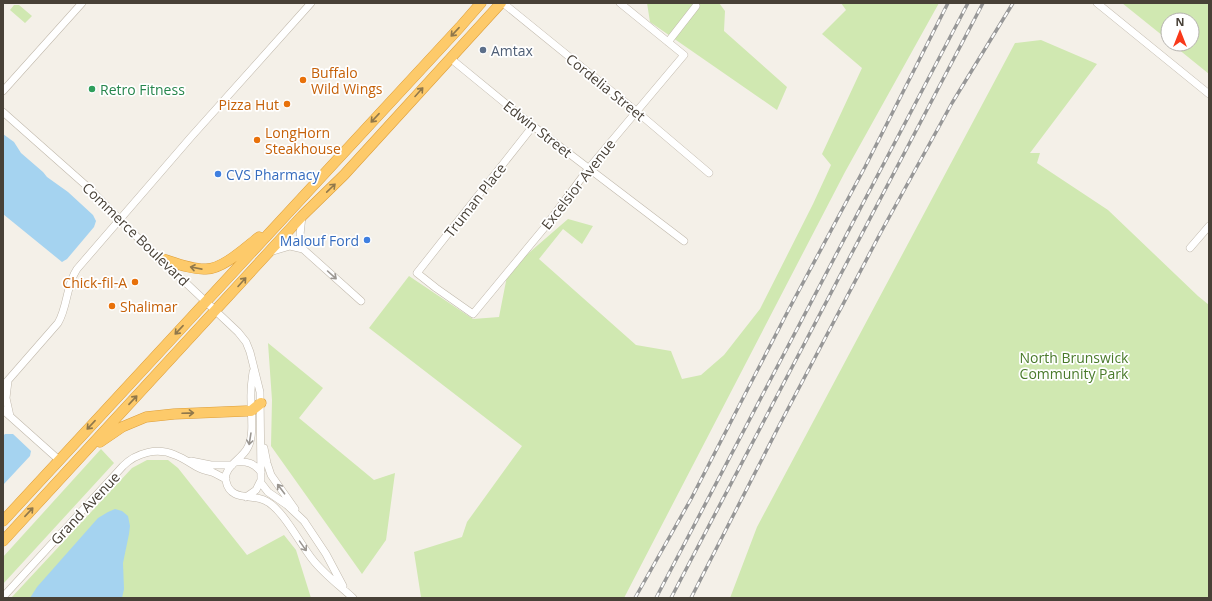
<svg xmlns="http://www.w3.org/2000/svg" width="1212" height="601" font-family="'Open Sans',sans-serif">
  <style>
    .green { fill: #d0e8b1 }
    .water { fill: #a5d3f0 }
    .lines { fill: none; stroke-linecap: round; stroke-linejoin: round }
    .minor-casing { stroke: #c0b8ab; stroke-width: 8 }
    .highway-casing { stroke: #dd9e39; stroke-width: 11 }
    .minor { stroke: #fff; stroke-width: 7 }
    .highway { stroke: #fdca6a; stroke-width: 10 }
    .rail-casing { stroke: #979797; stroke-width: 3.5 }
    .rail { stroke: #fff; stroke-width: 2; stroke-dasharray: 6; stroke-linecap: butt }
    .oneway { stroke: #90784b }
    .oneway2 { stroke: #9a9691 }
    .service-dot { fill: #5c6f8a; stroke: #fff; stroke-width: 1.5 }
    .food-dot { fill: #e8710a; stroke: #fff; stroke-width: 1.5 }
    .leisure-dot { fill: #2e9e5b; stroke: #fff; stroke-width: 1.5 }
    .shop-dot { fill: #3f7fe0; stroke: #fff; stroke-width: 1.5 }
    .labels { text-anchor: middle; dominant-baseline: central; stroke-width: 3.5; stroke-linejoin: round; paint-order: stroke }
    .service-label { font-size: 14px; fill: #4e5e75; stroke: #fff; text-anchor: start }
    .food-label { font-size: 14px; fill: #c56008; stroke: #fff; text-anchor: start }
    .street-label { font-size: 14px; fill: #484137; stroke: #fff }
    .leisure-label { font-size: 14px; fill: #27864d; stroke: #fff; text-anchor: start }
    .shop-label { font-size: 14px; fill: #366cbe; stroke: #fff; text-anchor: start }
    .park-label { font-size: 14px; fill: #497a2a; stroke: #fff }
  </style>
  <rect width="100%" height="100%" fill="#f4f0e8"/>
  <path class="green" d="M647,3H719L725,11L724,31L787,87L777,110L650,22Z
    M841,3H939L845,172L624,598H420L421,597L414,552L462,537L467,522L522,446L369,328L409,276L473,319L499,317L508,271L568,219L593,226L582,244L563,229L539,259L636,345L671,351L682,379L701,375L724,355L760,309L813,204L831,165L822,154L862,68L822,34L846,10Z
    M1122,3H1209V74L1172,44H1192V20H1168V40Z
    M14,5H19L32,16L25,23L10,10Z
    M1041,40L1097,64L1030,153H1040L1037,163L1108,210L1198,296L1209,305V598H730L757,527L1015,43Z
    M268,343L323,388L299,418L374,480L395,473L386,540L362,574L271,446L272,400Z
    M101,449L114,463L3,584V557Z
    M147,460H168L178,468L247,555L284,535L296,550L311,598H11L132,468Z"/>
  <path class="water" d="M3,134L14,142L21,153L43,172L47,177L68,192L93,215L96,221L94,227L67,259L62,262L3,214Z
    M5,434H13L31,451L30,456L3,485V436Z
    M115,509L122,511L128,516L130,526L129,534L123,563L124,589L122,598H30L37,587L98,518L108,512Z"/>
  <g class="lines">
    <defs>
      <path id="minor" d="M503,3L636,111L709,173
        M1097,3L1209,94
        M668,42L696,6
        M450,58L533,126L684,241
        M3,91L82,3
        M3,112L90,189L134,234L238,332L246,342L250,352L260,392L261,480L256,490L246,497
        M533,126L417,273L436,288L473,314L545,227L589,168L684,55L620,3
        M302,216L300,235L303,249
        M1190,248L1209,226
        M270,252L290,246L303,249L361,301
        M253,372C252,379 251,386 251,393C250,408 255,434 248,447C242,460 223,466 226,481C230,501 250,494 264,500C282,507 300,544 313,560C324,574 340,586 353,598
        M8,381L6,398L10,416
        M3,386L58,323C68,306 66,285 77,269L191,137L311,3
        M3,410L59,460
        M264,448L267,463L271,475L295,509
        M191,461L211,465H232
        M236,462C247,461 254,463 261,472
        M261,483L268,492L287,505L304,521L326,554L343,586
        M3,597L123,466C136,453 157,447 175,455C183,458 190,463 197,467C202,470 207,471 212,472C217,474 221,477 226,479"/>
      <path id="highway" d="M160,258C173,262 192,270 206,269C223,269 246,247 259,237
        M100,442L122,427L146,417L174,414L246,411H251L261,403
        M3,521L460,27L481,3
        M3,541L268,253L302,216L344,175L501,3"/>
    </defs>
    <use href="#minor" class="minor-casing"/>
    <use href="#highway" class="highway-casing"/>
    <use href="#minor" class="minor"/>
    <use href="#highway" class="highway"/>
    <defs>
      <path id="rail" d="M635,598L691,499L789,309L865,167L948,3
        M656,598L968,3
        M671,598L983,3
        M691,598L780,424L881,232L952,103L1013,3"/>
    </defs>
    <use href="#rail" class="rail-casing"/>
    <use href="#rail" class="rail"/>
  </g>
  <defs><path id="oneway-shaft" d="M-6 0H5M1.5-3L5.5 0L1.5 3" fill="none" stroke-width="1.6" stroke-linecap="round" stroke-linejoin="round"/></defs>
  <g class="oneway">
    <use href="#oneway-shaft" transform="translate(455 32) rotate(133)"/>
    <use href="#oneway-shaft" transform="translate(419 92) rotate(-48)"/>
    <use href="#oneway-shaft" transform="translate(375 118) rotate(133)"/>
    <use href="#oneway-shaft" transform="translate(331 188) rotate(-44)"/>
    <use href="#oneway-shaft" transform="translate(196 268) rotate(-169)"/>
    <use href="#oneway-shaft" transform="translate(242 282) rotate(-48)"/>
    <use href="#oneway-shaft" transform="translate(179 330) rotate(133)"/>
    <use href="#oneway-shaft" transform="translate(133 400) rotate(-47)"/>
    <use href="#oneway-shaft" transform="translate(188 413) rotate(-2)"/>
    <use href="#oneway-shaft" transform="translate(91 425) rotate(133)"/>
    <use href="#oneway-shaft" transform="translate(29 512) rotate(-47)"/>
  </g>
  <g class="oneway2">
    <use href="#oneway-shaft" transform="translate(332 275) rotate(42)"/>
    <use href="#oneway-shaft" transform="translate(250 439) rotate(99)"/>
    <use href="#oneway-shaft" transform="translate(281 489) rotate(-127)"/>
    <use href="#oneway-shaft" transform="translate(303 546) rotate(55)"/>
  </g>
  <circle class="service-dot" cx="483" cy="50" r="4"/>
  <g class="food-dot">
    <circle cx="303" cy="80" r="4"/>
    <circle cx="287" cy="104" r="4"/>
    <circle cx="257" cy="140" r="4"/>
    <circle cx="135" cy="282" r="4"/>
    <circle cx="112" cy="306" r="4"/>
  </g>
  <circle class="leisure-dot" cx="92" cy="89" r="4"/>
  <g class="shop-dot">
    <circle cx="218" cy="174" r="4"/>
    <circle cx="367" cy="240" r="4"/>
  </g>
  <g class="labels">
    <g class="service-label">
      <text x="491" y="50">Amtax</text>
    </g>
    <g class="food-label">
      <text x="311" y="72">Buffalo<tspan x="311" dy="16">Wild Wings</tspan></text>
      <text x="279" y="104" text-anchor="end">Pizza Hut</text>
      <text x="265" y="132">LongHorn<tspan x="265" dy="16">Steakhouse</tspan></text>
      <text x="127" y="282" text-anchor="end">Chick-fil-A</text>
      <text x="120" y="306">Shalimar</text>
    </g>
    <g class="street-label">
      <text transform="translate(606 87) rotate(39)">Cordelia Street</text>
      <text transform="translate(538 129) rotate(38)">Edwin Street</text>
      <text transform="translate(578 184) rotate(-52)">Excelsior Avenue</text>
      <text transform="translate(475 200) rotate(-52)">Truman Place</text>
      <text transform="translate(136 234) rotate(44)">Commerce Boulevard</text>
      <text transform="translate(85 508) rotate(-47)">Grand Avenue</text>
    </g>
    <g class="leisure-label">
      <text x="100" y="89">Retro Fitness</text>
    </g>
    <g class="shop-label">
      <text x="226" y="174">CVS Pharmacy</text>
      <text x="359" y="240" text-anchor="end">Malouf Ford</text>
    </g>
    <g class="park-label">
      <text x="1074" y="357">North Brunswick<tspan x="1074" dy="16">Community Park</tspan></text>
    </g>
  </g>
  <rect width="1212" height="601" fill="none" stroke="#484137" stroke-width="8"/>
  <g transform="translate(1180 32)"><circle r="19" fill="#ffffff" stroke="#b6b3af"/>
  <path d="M0-3L7 15L0 10L-7 15Z" fill="#f9391a"/>
  <text y="-6" font-size="11" font-weight="bold" text-anchor="middle" fill="#484137">N</text>
  </g>
</svg>
